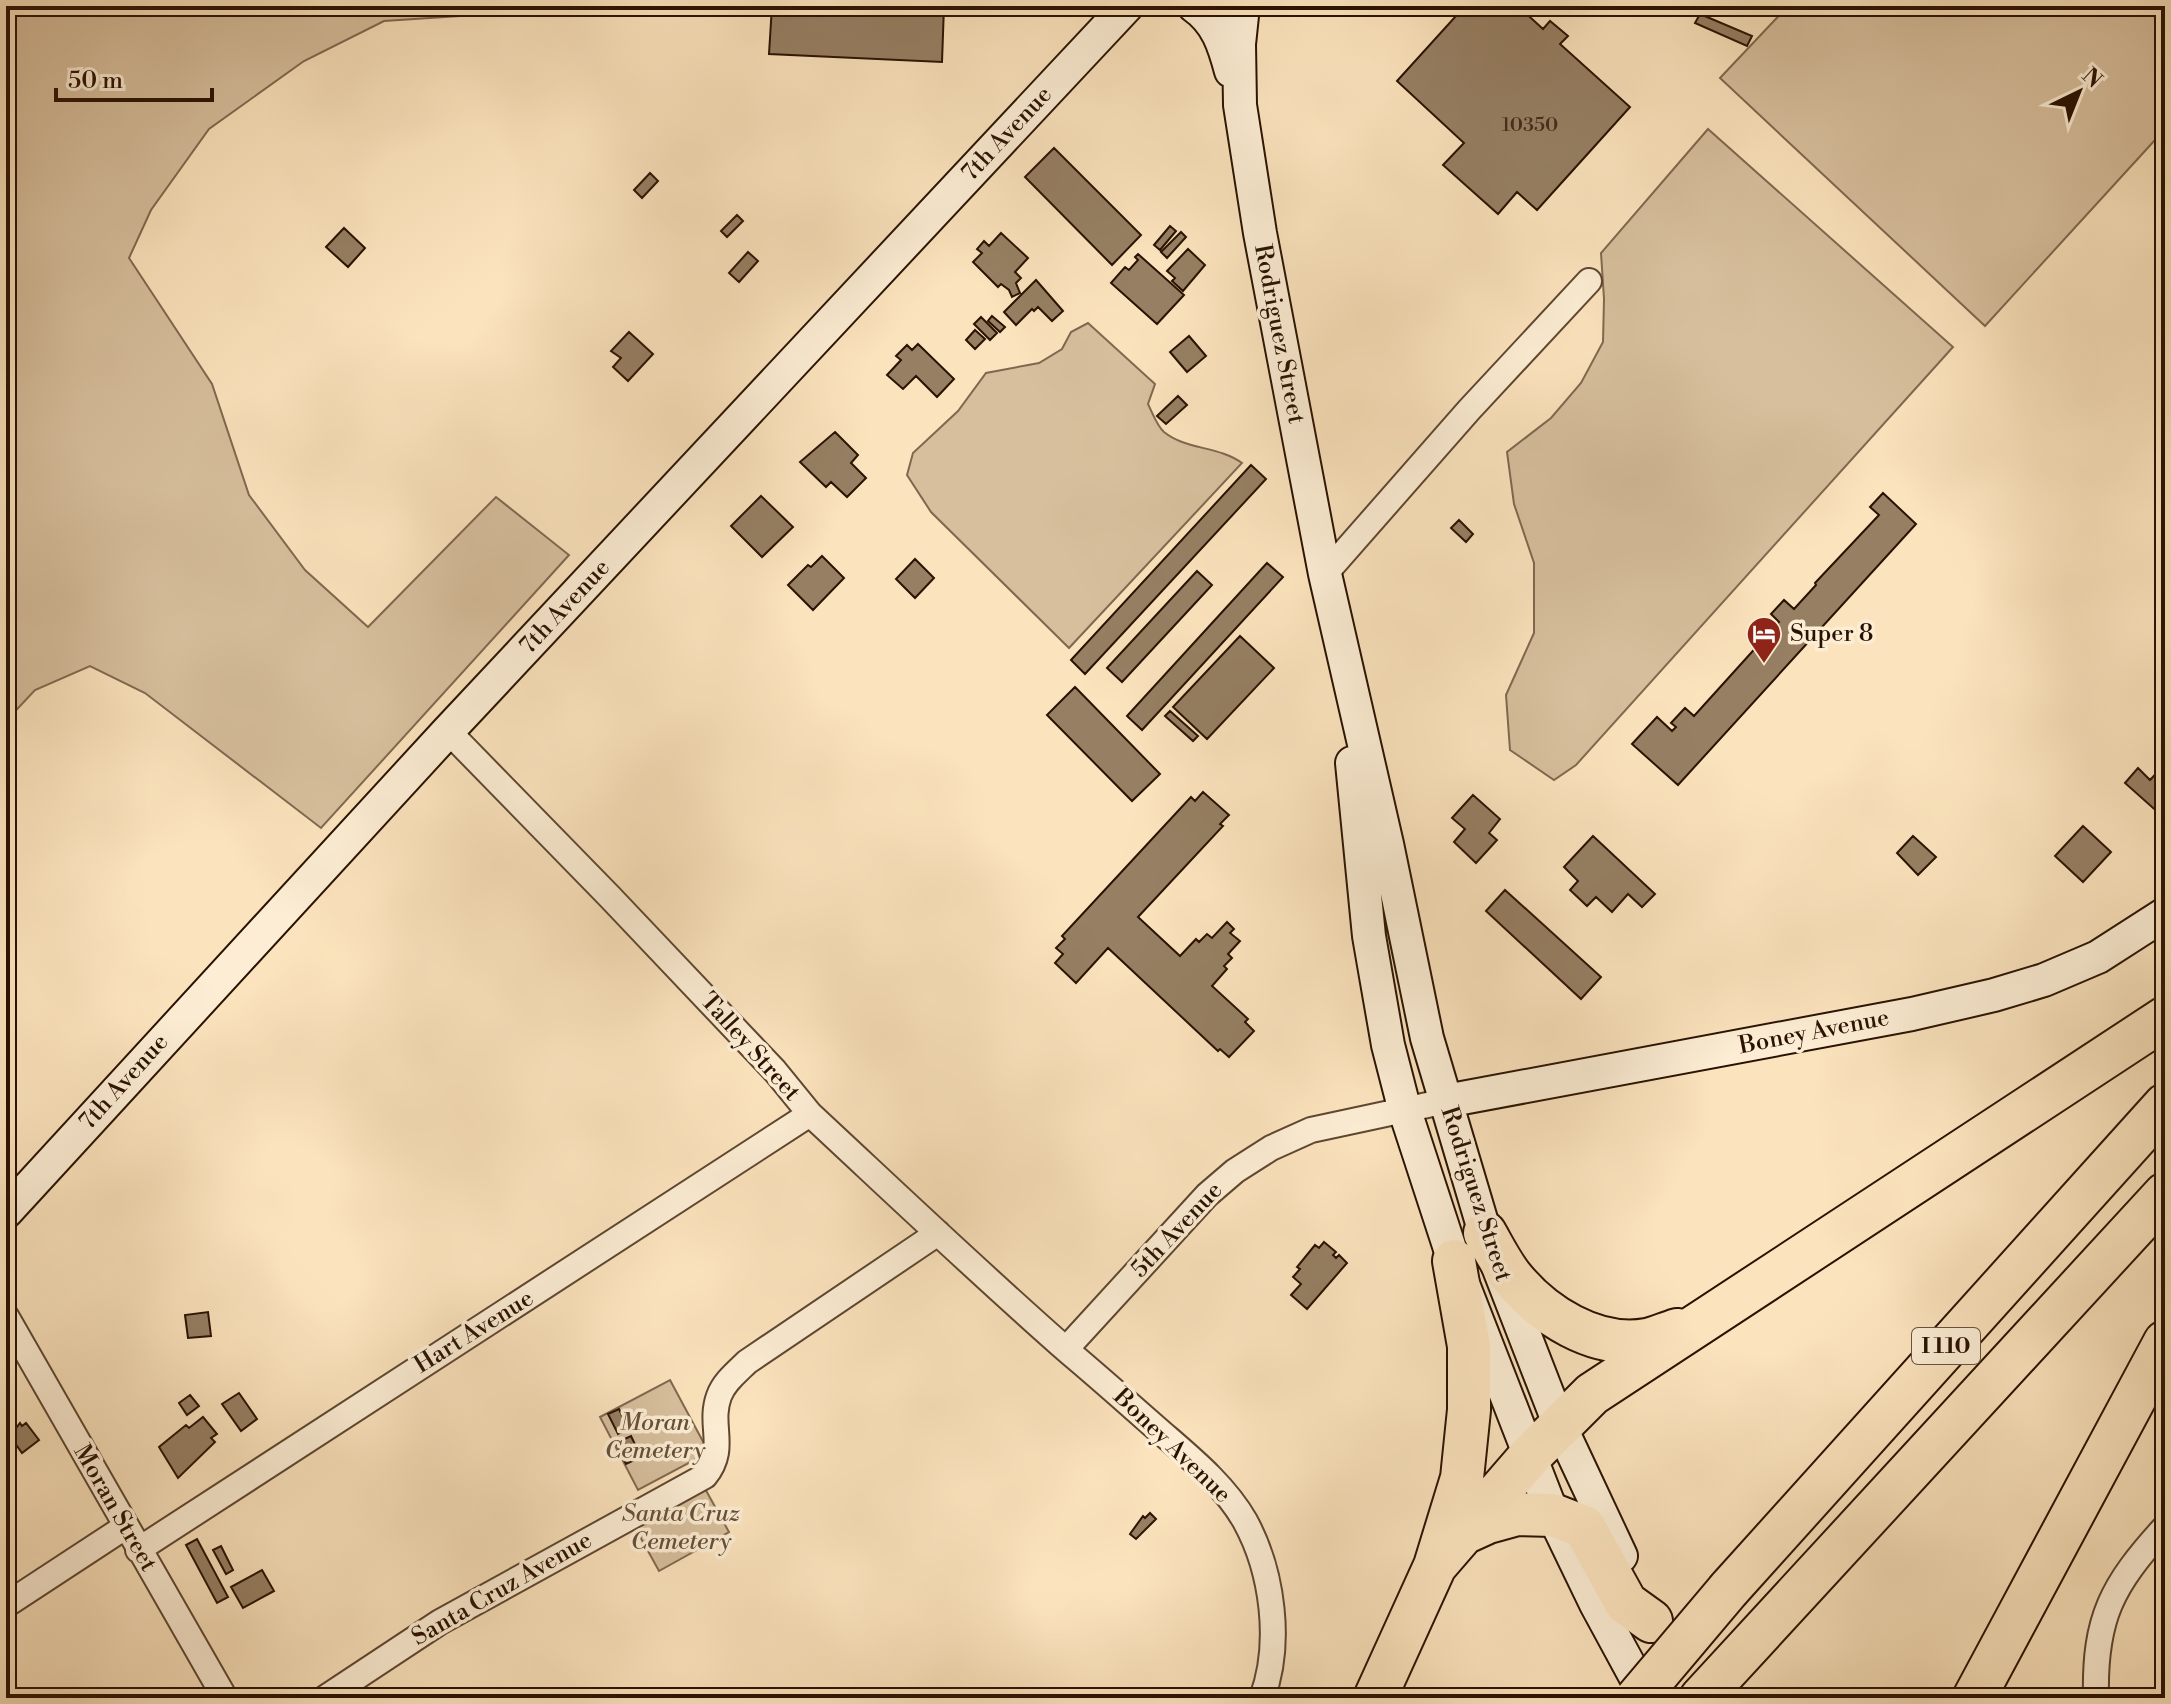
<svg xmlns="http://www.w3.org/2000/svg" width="2171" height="1704" font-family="'Libre Bodoni',serif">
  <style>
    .green { fill: #d7bf9d; stroke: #806850; stroke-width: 2 }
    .building { fill: #967f63; stroke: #291202; stroke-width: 2 }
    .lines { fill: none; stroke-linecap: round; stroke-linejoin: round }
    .street-casing { stroke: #5e4631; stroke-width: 28 }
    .secondary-casing { stroke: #291202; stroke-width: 36 }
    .highway-casing { stroke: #291202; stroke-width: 46 }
    .street { stroke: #fcedd4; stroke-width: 24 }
    .secondary { stroke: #fcedd4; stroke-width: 32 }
    .highway { stroke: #fbe3bd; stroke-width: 42 }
    .highway-bridge-casing { stroke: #291202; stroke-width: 46; stroke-linecap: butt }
    .highway-bridge { stroke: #fbe3bd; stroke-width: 42 }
    .labels { text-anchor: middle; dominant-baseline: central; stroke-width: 7; stroke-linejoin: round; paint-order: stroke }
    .number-label { font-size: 20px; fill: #442d1a }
    .shield { fill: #fcedd4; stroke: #685441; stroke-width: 2 }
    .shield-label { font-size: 22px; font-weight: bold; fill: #291202 }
    .street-label { font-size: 24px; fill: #291202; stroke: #fcedd4 }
    .poi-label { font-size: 24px; fill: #291202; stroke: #fcedd4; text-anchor: start }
    .park-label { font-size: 24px; font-style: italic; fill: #664f38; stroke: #fcedd4 }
  </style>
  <rect width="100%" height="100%" fill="#fbe3bd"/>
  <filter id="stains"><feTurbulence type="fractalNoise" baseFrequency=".0025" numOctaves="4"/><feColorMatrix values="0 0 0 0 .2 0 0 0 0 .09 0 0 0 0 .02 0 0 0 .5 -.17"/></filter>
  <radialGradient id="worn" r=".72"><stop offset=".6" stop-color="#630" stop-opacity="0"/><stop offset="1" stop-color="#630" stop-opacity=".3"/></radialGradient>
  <path class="green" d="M6,6H520V12L384,21L304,61L209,129L151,210L129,258L212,384L249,495L305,570L368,627L496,497L569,555L321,828L145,693L90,666L35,690L6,721Z
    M1788,6H2159L2165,13V129L1985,326L1720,78Z
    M1708,129L1953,347L1576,765L1554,780L1510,750L1506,695L1534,633V563L1514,504L1507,452L1551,418L1581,383L1603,342L1604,299L1601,253Z
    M1088,323L1155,384L1148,404C1152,412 1157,426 1164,432C1186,450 1219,446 1242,463L1069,648L931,512L907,475L913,453L958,411L986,373L1039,363L1062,349L1071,332Z
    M670,1380L707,1449L702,1456L638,1490L600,1417Z
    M703,1485L729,1532L659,1571L633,1524Z"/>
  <path class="building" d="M772,6H944L942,62L769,54Z
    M1465,6H1518L1543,29L1550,21L1568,36L1560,44L1630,107L1537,210L1517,192L1498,214L1443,165L1464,143L1397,81Z
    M1700,14L1752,36L1747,46L1695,23Z
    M1054,148L1141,235L1112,265L1025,177Z
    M650,173L658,181L642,198L634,190Z
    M737,215L743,221L727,237L721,231Z
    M1170,226L1176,231L1160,250L1154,245Z
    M344,228L365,248L348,267L326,247Z
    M1181,232L1186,237L1167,258L1161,252Z
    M1001,233L1028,258L1015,272L1021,278L1016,283L1020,293L1012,297L1009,290L1001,284L998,287L973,262L982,253L977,249L984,241L989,246Z
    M1188,249L1205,265L1183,291L1172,281L1175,278L1167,271Z
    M748,252L758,261L739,282L729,273Z
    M1138,254L1184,295L1157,324L1111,283L1125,267L1129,270L1138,260L1135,257Z
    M1036,280L1063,311L1052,321L1038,307L1034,311L1032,309L1016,325L1004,312Z
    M992,316L1005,327L1000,332L988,321Z
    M981,317L997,333L990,340L974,324Z
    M975,330L985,339L975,349L966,340Z
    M629,332L653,354L628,381L613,367L621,358L611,351Z
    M1189,336L1206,356L1187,372L1170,352Z
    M918,344L954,379L937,397L916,376L903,389L887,375L901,360L896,356L907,345L912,350Z
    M1178,396L1187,405L1166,424L1157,416Z
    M835,432L858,455L851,463L866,478L847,497L831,482L826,487L800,462Z
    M1251,465L1266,479L1085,674L1071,660Z
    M1883,493L1916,524L1678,785L1632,744L1657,717L1672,731L1676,727L1671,723L1685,708L1694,716L1779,622L1771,614L1784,600L1794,609L1816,585L1815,583L1879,515L1870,507Z
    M761,496L793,527L762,557L731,526Z
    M1459,520L1473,534L1466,542L1451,528Z
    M822,556L844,578L813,610L788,585L808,565L811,567Z
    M915,559L934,578L915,598L896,579Z
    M1267,563L1283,577L1142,730L1127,716Z
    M1197,571L1212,585L1122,682L1107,668Z
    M1240,636L1274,668L1207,739L1173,707Z
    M1075,687L1160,774L1132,801L1047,715Z
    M1170,711L1198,736L1193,741L1165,716Z
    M2165,764V813L2162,816L2125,783L2138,768L2150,780Z
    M1203,792L1229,815L1220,824L1223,826L1138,917L1180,956L1196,939L1199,942L1207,934L1212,938L1227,922L1234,929L1230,933L1240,941L1228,954L1232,958L1224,966L1227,969L1212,986L1248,1019L1245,1022L1254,1031L1229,1057L1220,1049L1218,1051L1108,948L1076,983L1055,963L1063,954L1056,948L1065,939L1062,936L1191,797L1195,801Z
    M1473,795L1500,819L1489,833L1497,840L1476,863L1454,842L1465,829L1452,818Z
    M2083,826L2111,852L2083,882L2055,856Z
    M1593,836L1655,894L1642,907L1628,894L1612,912L1596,897L1587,906L1570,890L1578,881L1564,867Z
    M1913,836L1936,857L1918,875L1897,853Z
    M1505,890L1601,977L1581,999L1486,911Z
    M1324,1242L1336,1252L1333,1255L1336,1258L1339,1255L1347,1263L1307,1309L1291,1295L1301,1284L1293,1277L1300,1269L1297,1267L1315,1245L1319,1248Z
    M208,1312L211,1336L188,1338L185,1315Z
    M239,1393L257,1419L241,1431L222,1404Z
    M190,1395L199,1406L187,1415L179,1403Z
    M619,1409L628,1429L618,1434L608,1414Z
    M203,1417L217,1434L211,1438L215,1442L178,1478L159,1447L186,1425L189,1428Z
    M20,1423L22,1426L26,1423L39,1440L22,1453L10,1436Z
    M631,1436L641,1457L626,1464L616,1443Z
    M1150,1513L1156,1519L1136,1539L1130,1534L1143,1516L1145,1518Z
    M197,1539L228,1597L217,1603L186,1545Z
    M221,1546L233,1570L226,1574L213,1550Z
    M262,1570L274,1591L243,1608L231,1587Z"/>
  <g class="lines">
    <defs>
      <path id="street" d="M1325,574L1469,410L1589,281
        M448,731L610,897L775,1071L810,1114C896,1194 981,1275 1070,1353C1101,1379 1131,1406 1162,1433C1192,1459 1225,1486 1245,1521C1273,1572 1282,1644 1262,1698
        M6,1316L225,1698
        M1066,1349L1207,1195L1235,1171L1271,1148L1311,1130L1446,1101
        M138,1550L810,1114
        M6,1605L125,1527
        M325,1698L440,1622L705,1476C728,1448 708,1426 719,1396C724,1382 737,1372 747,1362L938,1233
        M2096,1698C2094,1618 2112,1585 2165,1527"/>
      <path id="secondary" d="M1194,6C1217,22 1224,45 1231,71
        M1243,6L1239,44L1240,105L1260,233L1325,574L1387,844L1427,1038L1485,1233L1560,1426L1621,1556
        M1352,763L1369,936L1388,1045L1405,1111L1454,1261L1553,1515L1596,1604L1647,1698
        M1446,1101L1912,1014L1994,995L2044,980L2098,957L2165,914
        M6,1212L448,731L1127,6"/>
      <path id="highway" d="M1485,1233C1493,1247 1501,1263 1511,1276C1542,1315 1595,1349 1647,1340C1657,1338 1667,1333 1677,1330
        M1466,1532L1488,1522L1517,1514L1553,1515L1584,1527L1626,1603L1651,1621
        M1435,1566L1531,1455L1592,1394L2165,1018
        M1729,1589L2165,1105
        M1375,1698L1435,1566L1462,1478L1469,1410V1346L1454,1261
        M1701,1698L2165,1194
        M1974,1698L2165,1342"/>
    </defs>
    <use href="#street" class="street-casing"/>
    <use href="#secondary" class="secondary-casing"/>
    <use href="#highway" class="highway-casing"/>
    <use href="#street" class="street"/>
    <use href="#secondary" class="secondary"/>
    <use href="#highway" class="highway"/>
    <defs>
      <path id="highway-bridge" d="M1637,1698L1729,1589"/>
    </defs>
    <use href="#highway-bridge" class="highway-bridge-casing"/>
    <use href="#highway-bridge" class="highway-bridge"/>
  </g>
  <defs>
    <symbol id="hotel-pin" viewBox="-11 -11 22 30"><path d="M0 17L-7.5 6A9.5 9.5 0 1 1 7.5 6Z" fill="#8f2418" stroke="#fcedd4"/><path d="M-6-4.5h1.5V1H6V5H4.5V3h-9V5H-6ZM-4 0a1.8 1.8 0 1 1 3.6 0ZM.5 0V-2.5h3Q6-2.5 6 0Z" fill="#fff"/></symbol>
  </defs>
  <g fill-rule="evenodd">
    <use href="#hotel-pin" x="1744" y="614" width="40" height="54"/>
  </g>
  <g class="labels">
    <g class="number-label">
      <text x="1530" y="125">10350</text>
    </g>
    <rect class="shield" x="1912" y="1328" width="68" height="36" rx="6"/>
    <g class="shield-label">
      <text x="1946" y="1346">I 110</text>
    </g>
    <g class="street-label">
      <text transform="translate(1007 134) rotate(-47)">7th Avenue</text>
      <text transform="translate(1279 334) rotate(79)">Rodriguez Street</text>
      <text transform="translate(565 607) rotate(-47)">7th Avenue</text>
      <text transform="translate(1814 1032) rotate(-11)">Boney Avenue</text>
      <text transform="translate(750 1047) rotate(48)">Talley Street</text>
      <text transform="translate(124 1082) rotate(-48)">7th Avenue</text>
      <text transform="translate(1476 1194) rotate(72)">Rodriguez Street</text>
      <text transform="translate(1177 1230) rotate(-47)">5th Avenue</text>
      <text transform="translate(474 1332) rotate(-32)">Hart Avenue</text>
      <text transform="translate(1172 1446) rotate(44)">Boney Avenue</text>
      <text transform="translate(115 1508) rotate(60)">Moran Street</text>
      <text transform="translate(502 1589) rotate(-30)">Santa Cruz Avenue</text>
    </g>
    <g class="poi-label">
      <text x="1790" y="634">Super 8</text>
    </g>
    <g class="park-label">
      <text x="655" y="1423">Moran<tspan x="655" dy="28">Cemetery</tspan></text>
      <text x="681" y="1514">Santa Cruz<tspan x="681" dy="28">Cemetery</tspan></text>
    </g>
  </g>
  <rect width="2171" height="1704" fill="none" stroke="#fbe3bd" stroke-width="32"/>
  <rect x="8" y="8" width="2155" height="1688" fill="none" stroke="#291202" stroke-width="4"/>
  <rect x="16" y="16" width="2139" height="1672" fill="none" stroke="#291202" stroke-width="2"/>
  <g transform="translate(2079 92) rotate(43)" stroke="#fcedd4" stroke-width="6" paint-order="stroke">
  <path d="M0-6L14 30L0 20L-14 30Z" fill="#291202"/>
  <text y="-12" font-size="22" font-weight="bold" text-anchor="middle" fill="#291202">N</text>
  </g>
  <path d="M56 88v12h156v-12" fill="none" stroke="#291202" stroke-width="4"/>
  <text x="68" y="88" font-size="24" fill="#291202" stroke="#fcedd4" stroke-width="6" paint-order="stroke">50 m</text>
  <rect width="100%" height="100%" filter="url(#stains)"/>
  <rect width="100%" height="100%" fill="url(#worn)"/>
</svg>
